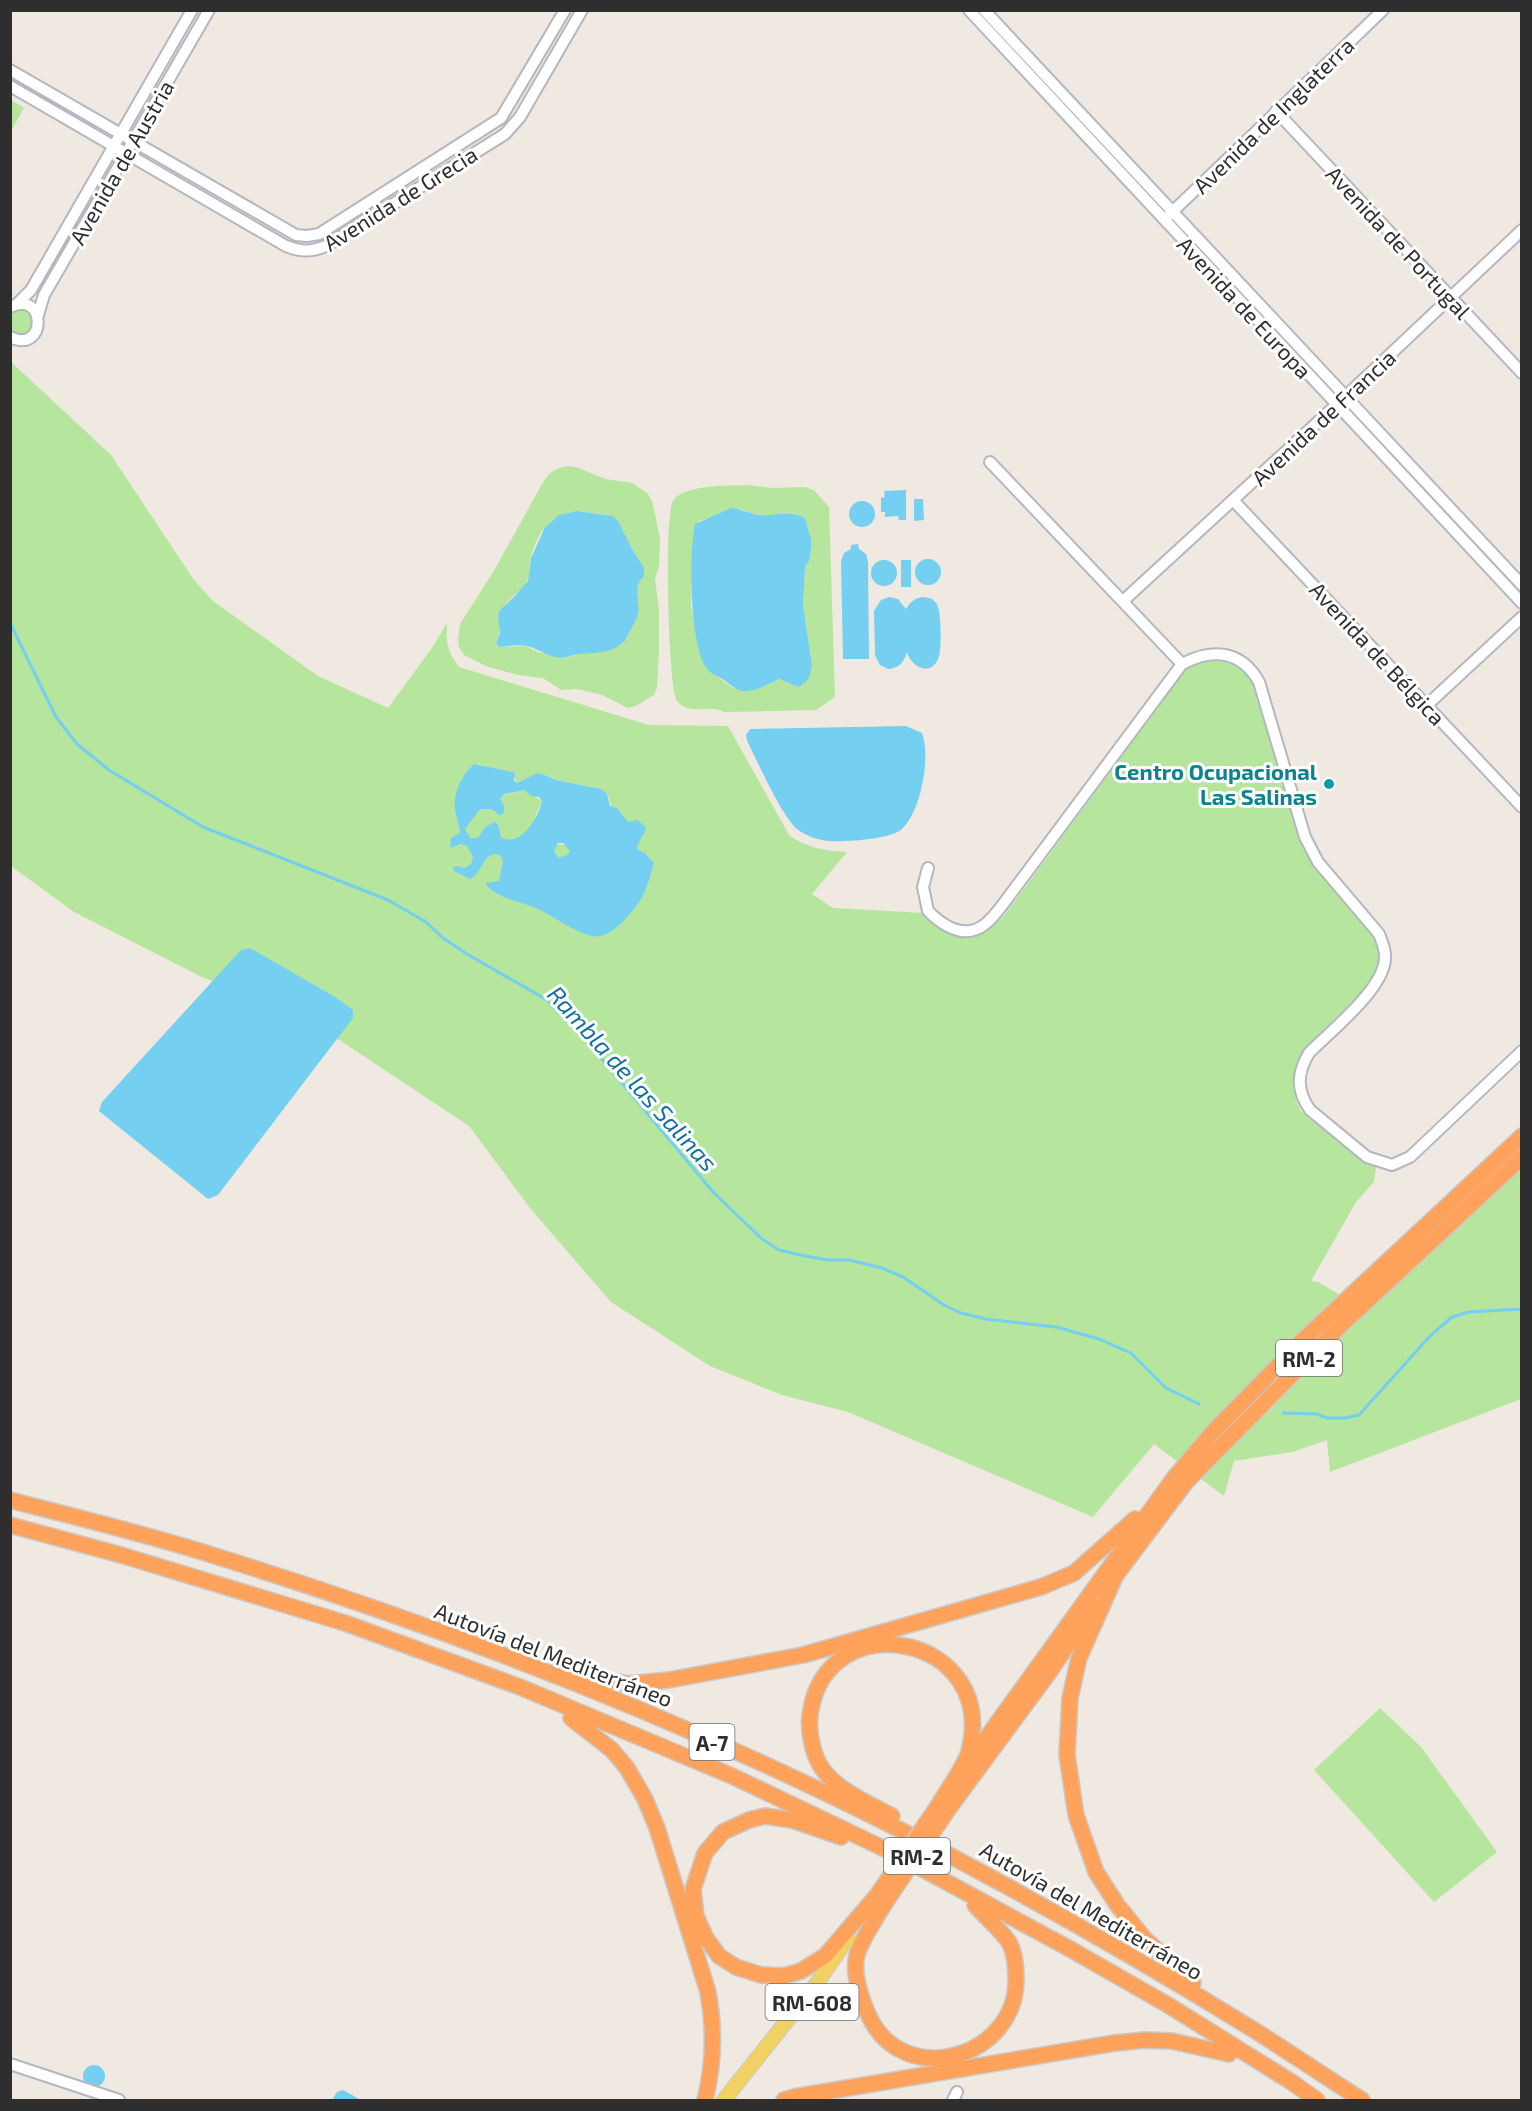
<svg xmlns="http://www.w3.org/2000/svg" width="1532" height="2111" font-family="'Exo 2',sans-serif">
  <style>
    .green { fill: #b6e59e; fill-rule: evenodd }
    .water { fill: #75cff0; fill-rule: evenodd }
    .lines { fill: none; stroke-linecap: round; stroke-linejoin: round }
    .stream { stroke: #75cff0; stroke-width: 3 }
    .minor-casing { stroke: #b4b7c1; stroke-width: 14 }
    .major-casing { stroke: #c9c9c9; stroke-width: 16 }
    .highway-casing { stroke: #c9c9c9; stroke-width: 18 }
    .minor { stroke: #fff; stroke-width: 10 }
    .major { stroke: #f2d163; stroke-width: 14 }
    .highway { stroke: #ffa35c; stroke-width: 15 }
    .highway-bridge-casing { stroke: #c9c9c9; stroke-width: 18; stroke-linecap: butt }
    .highway-bridge { stroke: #ffa35c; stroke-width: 15 }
    .culture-dot { fill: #0f9aa8; stroke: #fff; stroke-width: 2 }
    .labels { text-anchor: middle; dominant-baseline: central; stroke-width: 6; stroke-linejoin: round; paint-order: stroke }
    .shield { fill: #fff; stroke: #6d6d6d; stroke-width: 1.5 }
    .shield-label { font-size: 21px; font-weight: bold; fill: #2e2e2e }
    .street-label { font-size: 22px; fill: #2e2e2e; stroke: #fff }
    .culture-label { font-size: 22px; font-weight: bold; fill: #0d838f; stroke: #fff; text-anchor: end }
    .water-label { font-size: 24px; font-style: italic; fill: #0d6fa3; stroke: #fff }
  </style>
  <rect width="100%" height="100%" fill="#efe9e1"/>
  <path class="green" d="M11,100L24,108L11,131Z
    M24,307L35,318L32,331L24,336L11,333L10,311Z
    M10,361L111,455L194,580L213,601L318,676L388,708L432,648L447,623C446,644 447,650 459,667L649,725L728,726L789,835C807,848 825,851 847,852L812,894L833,908L923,913C950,943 973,944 1003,917L1188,667C1203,659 1228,656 1242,668C1250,676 1254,686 1259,697L1303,848L1313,865L1370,930C1412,1000 1282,1024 1295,1091C1296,1098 1297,1106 1302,1112C1311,1122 1324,1130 1335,1138C1348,1148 1361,1159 1376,1167L1374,1182L1356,1202L1311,1281L1318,1282L1362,1308L1521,1159V1399L1330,1472L1327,1440L1292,1452L1234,1461L1224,1496L1154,1444L1093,1517L848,1412L782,1395L710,1366L611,1302L530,1208L469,1126L300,1014L202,977L74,912L11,866ZM479,764L492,769L512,772L517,783L537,773L542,774L556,780L601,789L609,798L611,806L617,808L624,819L643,836L638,840L637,849L645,853L654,863L641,898L570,851L566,845L557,844L535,817L542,801L525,790L505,795L500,799L501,803L461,781L470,768Z
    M568,466L576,467L605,479L632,483L647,493L652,501L660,538L659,566L655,579L659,610V651L657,688L654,695L636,706L628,708L602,695L578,689L561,690L543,678L518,675L488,667L464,655L459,647L458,639L460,624L495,569L542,484C548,473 555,468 568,466ZM577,511L607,515L628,542L641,578L636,591L638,615L628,636L566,658L538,652L526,646L499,647L496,643C501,631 500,619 504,607C509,597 524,591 528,579C530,572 529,564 531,556C539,530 550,515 577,511Z
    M747,485L773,488L805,487L814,490L829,507L835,697L816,710L724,712C712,704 688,716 677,701C668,688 664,514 673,501C684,484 728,486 747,485ZM740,509C750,513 760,516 770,515C786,515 790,510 805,518L811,539V549L810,559L805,567L803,606L807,642L811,655L798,687L779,679L761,687L733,688L714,674L703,661L691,606L693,551L699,521Z
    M1380,1708L1421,1747L1497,1852L1434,1902L1314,1770Z"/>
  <path class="water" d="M906,490V520H899L898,516L885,517V512H881V498L885,497L884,491Z
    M914,499H923L924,520L914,521Z
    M849 514a13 13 0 1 1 26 0a13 13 0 1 1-26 0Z
    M731,508C741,509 749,513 759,515C777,517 788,509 805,518L811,539V549L810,559L805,567L803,606L812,666C810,677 808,682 798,687L779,679C768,684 755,692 744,691C736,691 730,684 724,680C719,677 712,674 708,670C689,650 689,552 695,524Z
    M577,511L613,516L618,521L632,549L644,568V576C632,588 640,600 638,615C637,618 630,632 628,635C620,653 595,653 579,654C573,654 568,658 561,658C549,657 538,649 527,646C518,644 508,646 499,647L496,643L500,633L498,617L500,610L514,597L528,581L531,558L545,527L559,515Z
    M858,544L859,549L866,554L868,562L869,659H843L841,561L844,553L851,549V545Z
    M915 572a13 13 0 1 1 26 0a13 13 0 1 1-26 0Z
    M871 573a13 13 0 1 1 26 0a13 13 0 1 1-26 0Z
    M901,560H911V587H901Z
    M889,597L898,599L906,609C913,598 920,595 932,599C935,602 937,603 938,607C941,614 942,653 938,659C930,677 911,667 907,652C904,662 900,668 888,669L880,665L875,655L874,611L881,600Z
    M906,726L922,733C931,757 921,811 902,829C892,839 846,842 831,841C819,841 806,836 797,829C781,815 758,762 747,741L746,735L750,729Z
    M474,764L512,772L515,773L514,780L517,783L537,773L542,774L556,780L601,789L607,794L610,806L617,808L628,822L637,820L646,827C645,836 638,840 637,849L645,853L654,863C650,876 646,892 639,902C630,915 610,940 592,936C574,932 555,917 538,909C522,901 496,899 485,883L499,881L503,861L500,855C483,850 483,873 470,879L454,871L453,868L456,866L464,868L471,864L473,857L467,846L461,844L450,848L451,838L460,833C460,826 457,821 456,814C451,796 461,776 474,764ZM525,790L531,796L539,797L542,801C539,817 520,849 501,837L498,825L495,822L485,827L478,838H470L465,829L480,809H491L500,815L504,813V806L500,799L505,794ZM558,843H563L570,851L567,855L558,858L554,851Z
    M250,948L335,997L353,1010V1018L218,1195L208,1199L99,1111L102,1102L241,950Z
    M83 2076a11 11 0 1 1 22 0a11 11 0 1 1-22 0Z
    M343,2090L361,2100H332L337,2092Z"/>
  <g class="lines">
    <path class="stream" d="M10,623L56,717L77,744L109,770L203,827L388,900L426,922L443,938L467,954L547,1000L590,1045L713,1192L762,1239L779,1250L805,1256L828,1260H849L882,1268L903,1277L944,1305L961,1313L986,1319L1056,1327L1099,1339L1131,1353L1166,1388L1199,1404
      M1283,1413L1317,1414L1327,1418H1345L1359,1415L1430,1336L1452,1317L1469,1312L1522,1309"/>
    <defs>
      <path id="minor" d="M969,10L1522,603
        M984,10L1522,585
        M10,70L296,235L307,236L319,234L501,118L565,10
        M10,86L286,246C301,252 311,252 326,246L505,134L520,117L582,10
        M1276,111L1522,373
        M1168,216L1383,10
        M18,303L31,290L192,10
        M10,307C47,289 47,355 10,337
        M38,315L44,295L209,10
        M990,462L1182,664
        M1233,500L1522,807
        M1123,601L1345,397L1522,230
        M1427,705L1522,617
        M928,868L923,887L928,911C942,925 964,940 984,925C991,920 998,911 1004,903L1182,664C1212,648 1241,650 1259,682L1305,837L1318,862L1379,934C1383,944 1387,954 1384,965C1377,994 1331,1031 1309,1053C1297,1073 1296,1090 1310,1110L1367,1157L1392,1165L1410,1157L1522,1051
        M10,2064L119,2100
        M953,2100L957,2092"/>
      <path id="major" d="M724,2100L817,1983L848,1938"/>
      <path id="highway" d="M10,1500C78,1518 146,1534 212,1555C464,1633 711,1730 945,1853C1053,1910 1159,1971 1262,2035C1296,2057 1329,2079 1362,2100
        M10,1525L121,1555L345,1623L520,1687L732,1776L893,1853L1070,1949L1168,2005L1290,2081L1317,2100
        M1115,1577L1079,1658L1070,1698L1067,1755L1076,1815L1096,1872L1118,1906L1144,1938L1193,1983
        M1113,1579L1186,1482L1339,1327L1522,1157
        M566,1673L629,1684L669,1680L803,1655L1041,1587L1074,1573L1135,1519
        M571,1718L612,1750L627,1768L645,1799L657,1828L708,1992C715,2030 714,2064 705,2100
        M967,1765L1174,1478L1212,1433L1302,1341L1522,1136
        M947,1811L1048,1674L1094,1607
        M892,1816C870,1804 840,1792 824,1771C813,1757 808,1733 810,1715C825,1601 999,1634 969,1751C965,1766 946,1792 938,1806
        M841,1837L792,1820L765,1816L749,1820L723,1832L705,1853L693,1889L696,1916L706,1938L719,1956L736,1967L761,1975L784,1976L801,1971L825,1956L878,1894
        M887,1900C879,1913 857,1946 856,1960C854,1977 861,1998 868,2014C902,2092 1018,2058 1016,1978C1016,1966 1015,1953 1009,1942C1000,1929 985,1917 975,1905
        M784,2100L794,2097L1115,2043L1145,2040L1172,2041L1229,2054"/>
    </defs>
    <use href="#minor" class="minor-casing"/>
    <use href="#major" class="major-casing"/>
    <use href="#highway" class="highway-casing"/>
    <use href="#minor" class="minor"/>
    <use href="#major" class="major"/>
    <use href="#highway" class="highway"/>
    <defs>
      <path id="highway-bridge" d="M878,1894L938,1806
        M887,1900L947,1811"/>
    </defs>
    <use href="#highway-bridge" class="highway-bridge-casing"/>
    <use href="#highway-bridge" class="highway-bridge"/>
  </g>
  <circle class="culture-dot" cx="1329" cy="784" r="6"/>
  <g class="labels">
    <g class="shield">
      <rect x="1276" y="1340" width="66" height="36" rx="4.5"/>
      <rect x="689.5" y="1724" width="45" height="36" rx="4.5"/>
      <rect x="884" y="1838" width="66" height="36" rx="4.5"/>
      <rect x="765.5" y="1984" width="93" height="36" rx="4.5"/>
    </g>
    <g class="shield-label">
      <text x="1309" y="1358">RM-2</text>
      <text x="712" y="1742">A-7</text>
      <text x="917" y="1856">RM-2</text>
      <text x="812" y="2002">RM-608</text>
    </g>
    <g class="street-label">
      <text transform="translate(1273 115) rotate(-44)">Avenida de Inglaterra</text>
      <text transform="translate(121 162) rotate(-60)">Avenida de Austria</text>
      <text transform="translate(400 198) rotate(-32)">Avenida de Grecia</text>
      <text transform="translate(1399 242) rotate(47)">Avenida de Portugal</text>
      <text transform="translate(1245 307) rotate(47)">Avenida de Europa</text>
      <text transform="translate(1323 417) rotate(-43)">Avenida de Francia</text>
      <text transform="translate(1378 653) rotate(47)">Avenida de Bélgica</text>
      <text transform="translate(554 1654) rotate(21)">Autovía del Mediterráneo</text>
      <text transform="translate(1092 1910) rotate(30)">Autovía del Mediterráneo</text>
    </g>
    <g class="culture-label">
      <text x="1317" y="771">Centro Ocupacional<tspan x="1317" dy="25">Las Salinas</tspan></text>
    </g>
    <g class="water-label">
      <text transform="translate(633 1078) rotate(48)">Rambla de las Salinas</text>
    </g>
  </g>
  <rect width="1532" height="2111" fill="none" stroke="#2e2e2e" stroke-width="24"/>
</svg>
